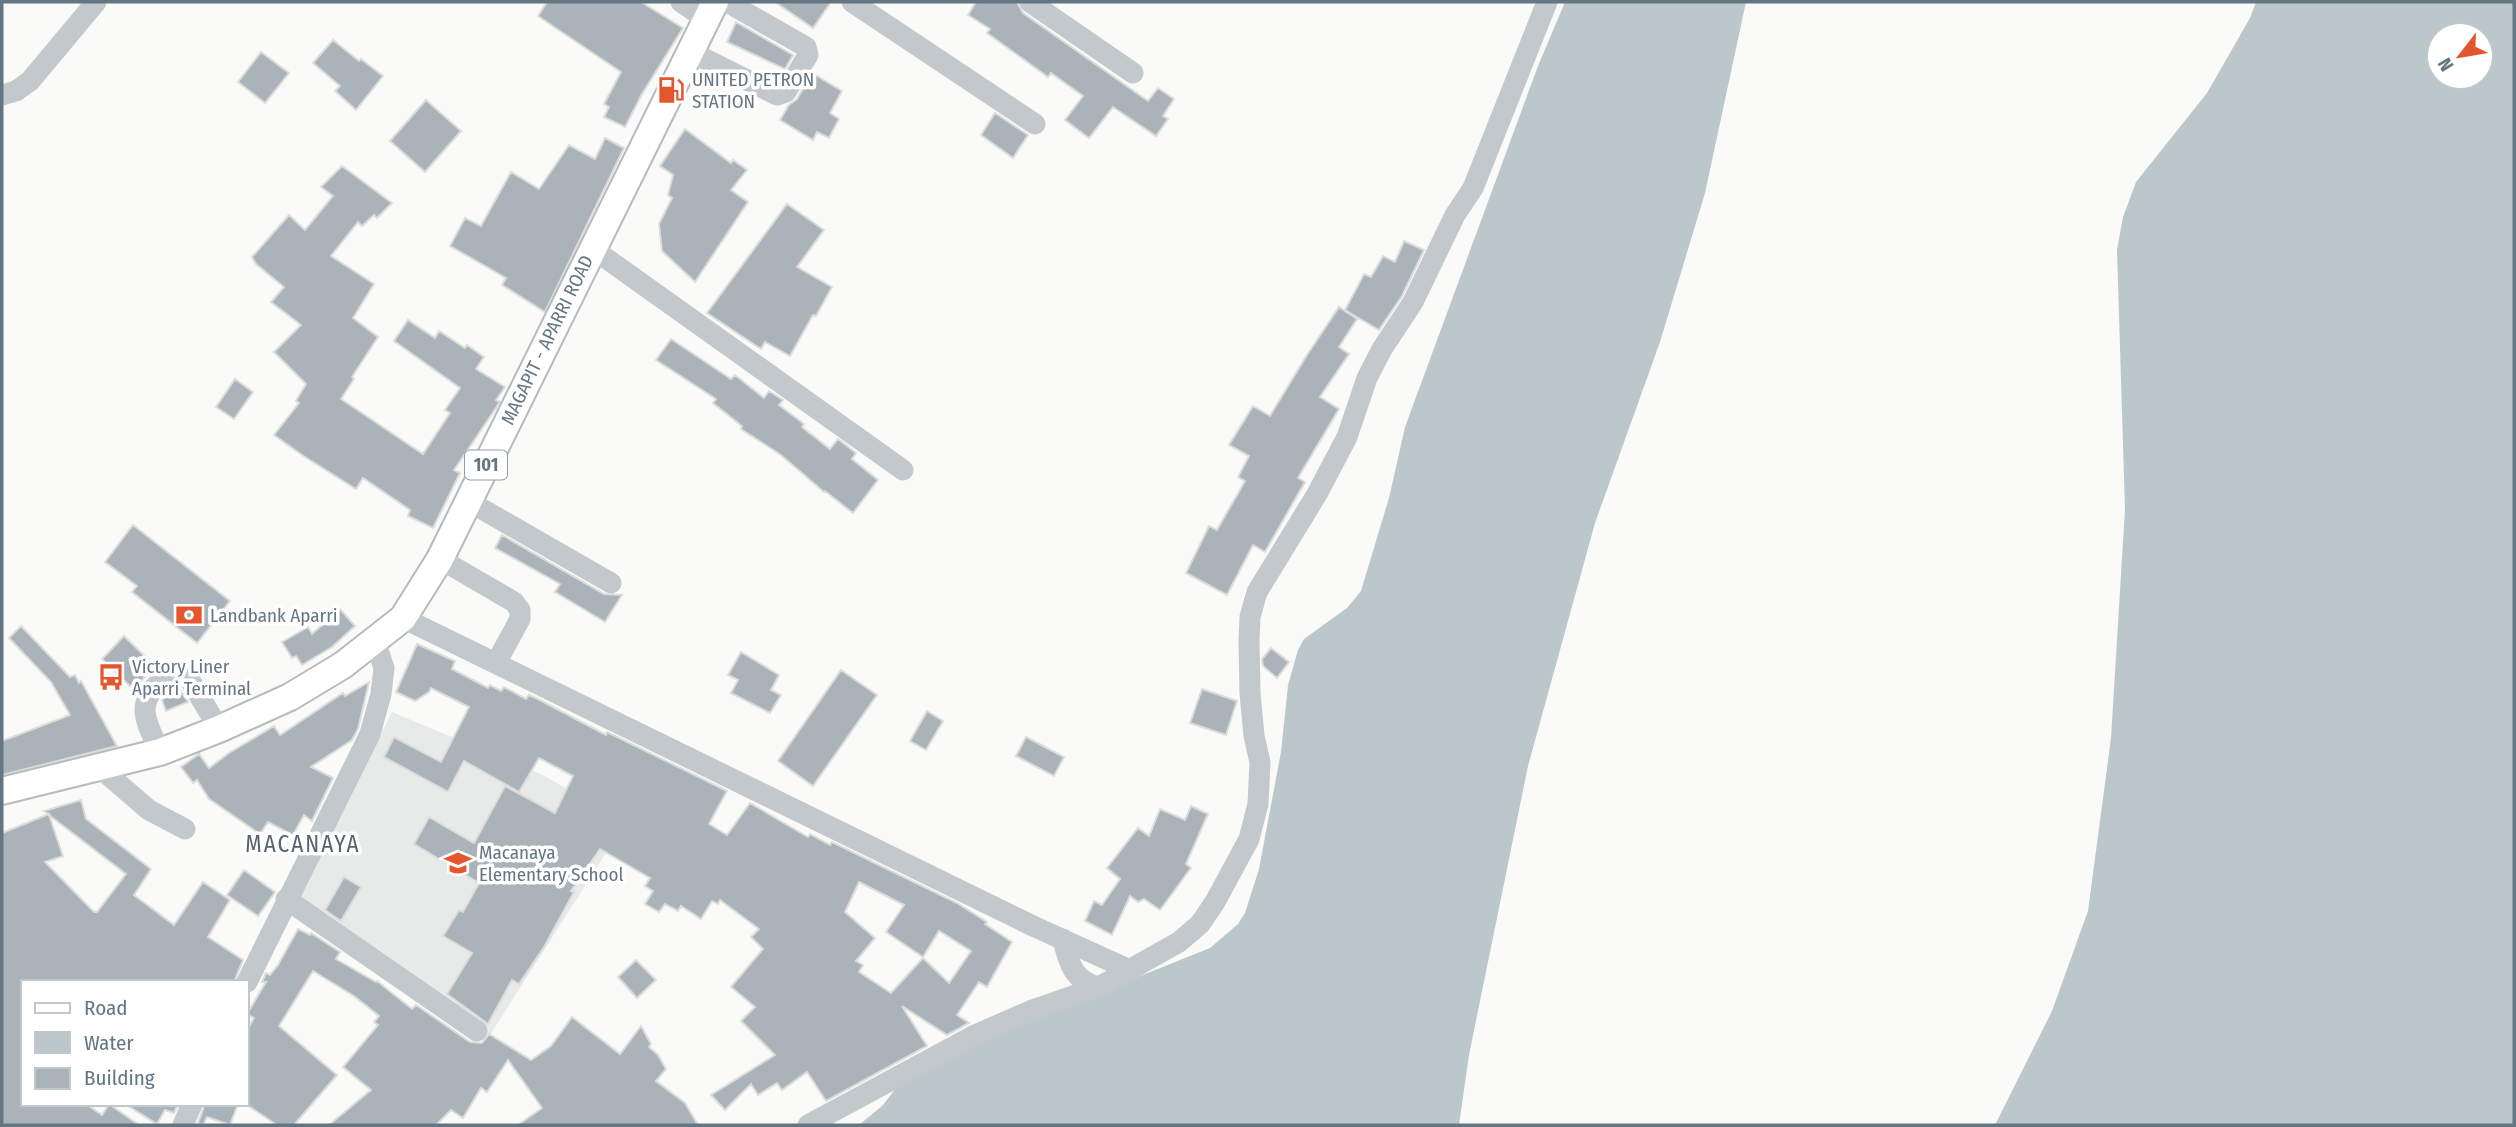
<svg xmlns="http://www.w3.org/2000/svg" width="2516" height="1127" font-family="'Fira Sans Condensed',sans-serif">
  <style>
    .built { fill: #e8e9e9 }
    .water { fill: #bbc7cb; fill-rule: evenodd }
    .building { fill: #aab3b9; stroke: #dcdcda; stroke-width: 2; fill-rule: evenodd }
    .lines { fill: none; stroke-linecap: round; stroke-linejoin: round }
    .major-casing { stroke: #b5babe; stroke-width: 30 }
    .minor { stroke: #c3c8cc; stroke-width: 21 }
    .major { stroke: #fff; stroke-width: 26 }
    .labels { text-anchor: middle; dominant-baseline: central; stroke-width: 7; stroke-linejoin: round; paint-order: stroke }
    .shield { fill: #fff; stroke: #939fa8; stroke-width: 2 }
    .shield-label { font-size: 18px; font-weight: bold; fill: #657683 }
    .poi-label { font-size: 19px; fill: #657683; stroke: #fff; text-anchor: start }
    .street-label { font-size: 19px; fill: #657683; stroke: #fff }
    .quarter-label { font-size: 23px; letter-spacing: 2px; fill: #57646e; stroke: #fff }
  </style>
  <rect width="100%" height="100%" fill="#fafaf8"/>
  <path class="built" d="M392,712L543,775L625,823L490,1035L296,902Z"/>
  <path class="water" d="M1565,2H1746L1705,193L1660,342L1595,523L1528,766L1469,1055L1459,1125H859L882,1106L897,1087L976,1042L1210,948L1238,924L1245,913L1259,869L1281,752L1288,685L1298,650L1304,639L1347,608L1361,591L1389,498L1405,427L1538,66Z
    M2256,2H2514V1125H1995L2052,1011L2088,911L2111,738L2125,509L2117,250L2123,217L2136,182L2207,93L2250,18ZM2439,35H2481V77H2439Z"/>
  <path class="building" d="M547,2H641L683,28L642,94L625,127L604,117L609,107L604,104L621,72L538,16Z
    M775,2H831L813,28Z
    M976,2H1017L1023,13L1148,101L1158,88L1174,99L1163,116L1168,119L1156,136L1113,107L1089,138L1065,120L1083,96L1051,73L1048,77L987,33L990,29L968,15Z
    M736,22L793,55L785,69L727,42Z
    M333,40L359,61L361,59L383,76L356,110L335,91L340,86L313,63Z
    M261,52L289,73L265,103L238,82Z
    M812,73L842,91L830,113L839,119L829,138L817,132L813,140L780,120L789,105L797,99Z
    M426,100L461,131L425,172L390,141Z
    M995,113L1028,135L1013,158L981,135Z
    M685,129L731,163L733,160L747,170L731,190L748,202L695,282L662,251L659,224L672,198L668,195L673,175L660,166Z
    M605,138L624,148L545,312L502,285L506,278L450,246L465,218L481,226L511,172L539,189L569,145L595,159Z
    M342,166L392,203L377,218L374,215L362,226L358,222L331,256L374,284L353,318L378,337L352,377L354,379L341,399L423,454L450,413L445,410L460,388L394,341L408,320L435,338L439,331L465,348L467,345L484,357L476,369L505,387L496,400L500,402L454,470L460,473L433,528L408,516L410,510L363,478L356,489L302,455L274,435L299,403L296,401L306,384L274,352L301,325L271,302L284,287L256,264L252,257L289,215L305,230L333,196L321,187Z
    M787,204L824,230L797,267L832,287L816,316L813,315L790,356L765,342L761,349L707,313Z
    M1404,241L1424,250L1402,296L1379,330L1345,310L1364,274L1371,277L1383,256L1395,262Z
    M1339,307L1357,319L1339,347L1349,354L1320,397L1339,409L1298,478L1305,482L1265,552L1253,545L1227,595L1186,573L1209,526L1217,530L1245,481L1238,477L1249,456L1229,445L1253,406L1270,416L1307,355Z
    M671,339L731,379L735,375L764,398L769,391L783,400L779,405L804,424L802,427L830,449L838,439L856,453L852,459L878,480L853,513L825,491L824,492L781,455L741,429L742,426L713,403L716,399L656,360Z
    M235,379L253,392L234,419L216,407Z
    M133,525L230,601L197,643L132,592L137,586L105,562Z
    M502,535L604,594L622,595L605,622L555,592L560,584L495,548Z
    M340,609L355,626L332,647L302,665L296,656L292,658L282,642L308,627L312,634Z
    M21,626L70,677L75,675L79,683L81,681L117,746L2,775V741L70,715L51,682L9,638Z
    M124,636L157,668L150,672L133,689L102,659Z
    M417,644L455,661L452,669L488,688L490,685L501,691L504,687L526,699L529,695L538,699L606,735L607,732L727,791L709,824L727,835L750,803L808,837L810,834L830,845L832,842L957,903L987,922L985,924L1012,942L987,987L979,982L957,1015L969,1023L947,1035L902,1006L927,1046L826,1101L807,1072L782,1090L777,1083L758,1095L751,1084L725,1110L711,1095L775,1055L741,1021L755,1007L731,987L763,949L751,937L759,929L720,900L718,904L712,901L701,919L681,906L678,911L665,904L659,912L645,904L653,891L645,886L650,878L600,849L571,891L574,892L544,947L519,984L512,980L488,1024L447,994L472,953L443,936L459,910L463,912L479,883L414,844L429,817L474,843L505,786L555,813L573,776L539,758L519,792L464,761L448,792L384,757L394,737L441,762L469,707L431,688L429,692L415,701L396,692ZM859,882L904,905L886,932L923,957L939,931L971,951L949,983L923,958L891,993L859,972L863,965L856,961L875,938L845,912Z
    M1271,648L1289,662L1277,678L1263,666L1262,659Z
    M741,652L779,675L771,690L781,695L770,713L731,693L738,680L728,675Z
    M841,670L877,695L813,786L778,761Z
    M369,682L358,729L352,740L311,767L333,778L312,821L304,815L293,835L268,822L260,834L209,799L197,780L193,783L181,767L199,754L209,768L229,753L274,726L280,735L343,693L345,696Z
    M177,688L180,690L188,702L166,711L162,700L169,692Z
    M1202,689L1237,701L1226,735L1190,723Z
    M927,711L943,721L926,750L910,741Z
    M1026,737L1064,757L1054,776L1016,756Z
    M81,800L86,819L151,869L134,895L174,925L203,882L230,900L208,937L243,960L234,982H23V1104H86L102,1115L109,1104L139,1125H2V833L49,814L44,811ZM49,815L126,874L97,912H94L45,862L63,856Z
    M1191,806L1208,814L1186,864L1191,868L1160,910L1144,899L1138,902L1130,896L1112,935L1085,921L1094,901L1102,905L1120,879L1107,868L1138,828L1149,836L1160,809L1185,820Z
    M244,870L275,892L258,916L227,895Z
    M344,877L361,887L341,921L325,910Z
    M298,929L310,935L311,933L340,952L336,959L376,982L377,981L412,1009L416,1005L470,1042L482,1043L489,1034L531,1060L551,1046L572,1017L620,1054L641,1026L651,1044L649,1047L658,1055L666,1069L656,1081L685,1103L698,1125H518L542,1108L508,1060L487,1092L481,1088L463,1118L451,1110L436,1125H329L371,1090L343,1067L378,1025L374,1022L379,1016L354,996L313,971L279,1026L337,1075L294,1125H277L247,1105V1030L254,1018L247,1014L266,982H262L266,973L270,975L278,965Z
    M636,960L656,980L637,998L618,977Z
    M125,1104H178L174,1113L165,1110L157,1124Z
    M205,1104H238L230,1125L207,1117L203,1125L198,1123Z"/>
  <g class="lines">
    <defs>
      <path id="major" d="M2,791L160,752L219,729L290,697L343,665L403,618L440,559L715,2"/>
    </defs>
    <use href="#major" class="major-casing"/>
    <path class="minor" d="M681,2L706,19
      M852,2L1035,124
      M1030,2L1133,73
      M691,52L777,95L786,92L808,55L806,47L727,2
      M2,95L16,91L30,81L96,2
      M593,249L903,470
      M468,501L611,583
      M440,559L514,602L520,610V619L496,663
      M403,618L1033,926L1130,970
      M160,752C155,740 145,723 145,710C145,690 172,664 190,680L219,729
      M100,768L149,810L185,829
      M286,899L477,1031
      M1063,939C1068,962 1074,982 1099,987
      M247,982L370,734L381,694L384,668L375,641
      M183,1125L192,1104
      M808,1125L975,1035L1030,1011L1099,987L1179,942L1200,924L1215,902L1249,839L1258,804L1260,762L1254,736L1250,693L1249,641L1250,617L1257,592L1317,494L1347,437L1367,378L1382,349L1413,302L1455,215L1473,188L1547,2"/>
    <use href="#major" class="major"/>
  </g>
  <defs>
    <symbol id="fuel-bare" viewBox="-9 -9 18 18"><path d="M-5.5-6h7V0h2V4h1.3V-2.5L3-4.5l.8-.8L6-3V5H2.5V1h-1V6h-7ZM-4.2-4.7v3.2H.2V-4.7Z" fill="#e4572e" stroke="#fff" stroke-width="2.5" paint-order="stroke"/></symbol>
    <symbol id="bank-bare" viewBox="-9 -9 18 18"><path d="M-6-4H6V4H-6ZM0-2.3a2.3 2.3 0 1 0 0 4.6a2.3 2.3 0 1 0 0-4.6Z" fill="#e4572e" stroke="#fff" stroke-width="2.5" paint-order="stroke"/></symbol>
    <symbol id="bus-bare" viewBox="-9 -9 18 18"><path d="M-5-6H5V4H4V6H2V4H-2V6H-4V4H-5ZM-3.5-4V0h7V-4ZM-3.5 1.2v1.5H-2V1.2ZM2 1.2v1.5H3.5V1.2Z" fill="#e4572e" stroke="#fff" stroke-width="2.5" paint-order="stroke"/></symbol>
    <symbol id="school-bare" viewBox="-9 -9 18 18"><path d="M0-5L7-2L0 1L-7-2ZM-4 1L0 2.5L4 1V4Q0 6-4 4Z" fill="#e4572e" stroke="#fff" stroke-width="2.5" paint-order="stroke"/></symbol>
  </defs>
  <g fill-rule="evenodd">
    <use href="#fuel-bare" x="652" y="71" width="38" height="38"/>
    <use href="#bank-bare" x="170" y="596" width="38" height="38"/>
    <use href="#bus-bare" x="92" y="658" width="38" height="38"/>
    <use href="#school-bare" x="439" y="844" width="38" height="38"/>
  </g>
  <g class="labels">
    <rect class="shield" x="465" y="450.5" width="42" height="29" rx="5"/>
    <g class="shield-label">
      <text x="486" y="465">101</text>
    </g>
    <g class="poi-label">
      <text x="692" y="79">UNITED PETRON<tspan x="692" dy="22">STATION</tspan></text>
      <text x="210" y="615">Landbank Aparri</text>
      <text x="132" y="666">Victory Liner<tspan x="132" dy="22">Aparri Terminal</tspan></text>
      <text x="479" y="852">Macanaya<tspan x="479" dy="22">Elementary School</tspan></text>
    </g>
    <g class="street-label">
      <text transform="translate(547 340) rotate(-64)">MAGAPIT - APARRI ROAD</text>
    </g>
    <g class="quarter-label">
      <text x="303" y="844">MACANAYA</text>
    </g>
  </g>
  <rect width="2516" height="1127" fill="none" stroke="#657683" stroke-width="7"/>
  <rect x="21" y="980" width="228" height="126" fill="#ffffff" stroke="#c1c8cd" stroke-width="2"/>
  <rect x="35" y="1003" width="35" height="10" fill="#ffffff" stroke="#c1c8cd" stroke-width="2"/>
  <text x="84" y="1015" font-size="21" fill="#657683">Road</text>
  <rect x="35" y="1032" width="35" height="21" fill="#bbc7cb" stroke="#c1c8cd" stroke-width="2"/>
  <text x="84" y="1050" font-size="21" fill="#657683">Water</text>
  <rect x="35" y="1068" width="35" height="21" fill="#aab3b9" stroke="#c1c8cd" stroke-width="2"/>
  <text x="84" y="1085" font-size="21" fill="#657683">Building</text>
  <g transform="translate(2460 56) rotate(239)"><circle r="33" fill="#ffffff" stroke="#c1c8cd" stroke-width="2"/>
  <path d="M0-5L12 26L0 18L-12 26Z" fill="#e4572e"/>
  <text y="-10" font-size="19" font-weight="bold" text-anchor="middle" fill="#657683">N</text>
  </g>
</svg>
